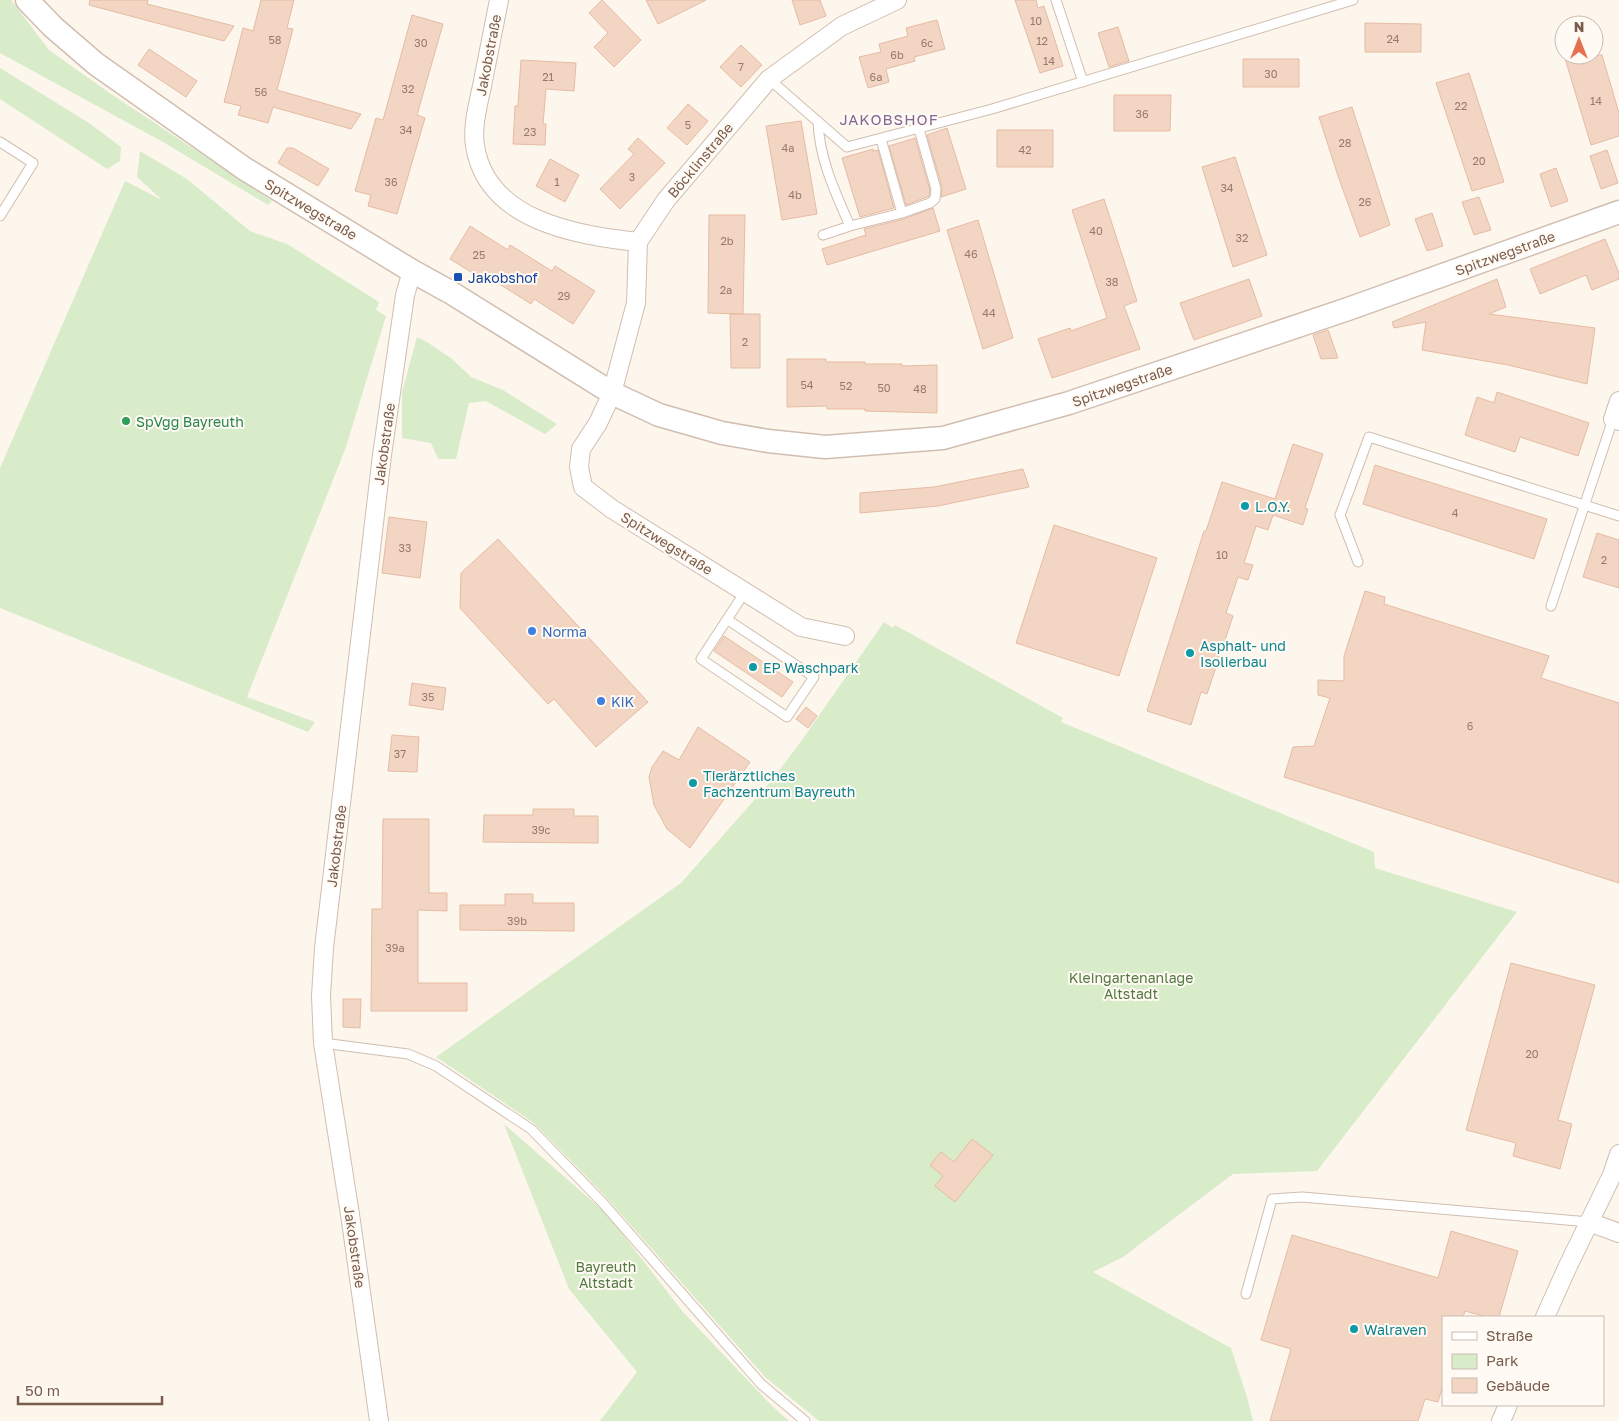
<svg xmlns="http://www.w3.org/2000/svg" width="1619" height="1421" font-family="'Golos Text',sans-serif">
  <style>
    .green { fill: #d8ecc9 }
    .building { fill: #f3d5c3; stroke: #e6bba3 }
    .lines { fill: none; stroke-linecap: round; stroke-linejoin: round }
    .service-casing { stroke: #d1beb0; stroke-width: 11 }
    .minor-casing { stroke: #d1beb0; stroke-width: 20 }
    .tertiary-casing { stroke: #d1beb0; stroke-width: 25 }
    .service { stroke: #fff; stroke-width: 9 }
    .minor { stroke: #fff; stroke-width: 18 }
    .tertiary { stroke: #fff; stroke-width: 22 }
    .transit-dot { fill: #1a4fb4; stroke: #fffaf3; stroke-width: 2 }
    .leisure-dot { fill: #2e9e5b; stroke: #fffaf3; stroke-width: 2 }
    .culture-dot { fill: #0f9aa8; stroke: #fffaf3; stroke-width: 2 }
    .shop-dot { fill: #3f7fe0; stroke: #fffaf3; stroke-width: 2 }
    .labels { text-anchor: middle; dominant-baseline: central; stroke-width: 4; stroke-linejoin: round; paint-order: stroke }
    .number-label { font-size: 11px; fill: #987a6a }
    .street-label { font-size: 14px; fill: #7a5c4d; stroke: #fffaf3 }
    .transit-label { font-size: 14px; fill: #164399; stroke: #fffaf3; text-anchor: start }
    .leisure-label { font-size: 14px; fill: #27864d; stroke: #fffaf3; text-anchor: start }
    .culture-label { font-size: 14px; fill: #0d838f; stroke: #fffaf3; text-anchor: start }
    .shop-label { font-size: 14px; fill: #366cbe; stroke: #fffaf3; text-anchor: start }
    .park-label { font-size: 14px; fill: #537a41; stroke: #fffaf3 }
    .neighbourhood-label { font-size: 15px; letter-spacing: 1px; fill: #846695; stroke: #fffaf3 }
  </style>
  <rect width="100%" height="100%" fill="#fdf6ec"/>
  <path class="green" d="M0,0H11L49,50L111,94L272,201L268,205L163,142L0,53Z
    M0,68L89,123L121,147L120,161L107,169L0,99Z
    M140,151L187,179L250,231L287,244L379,302L376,310L386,316L346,447L247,697L315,722L308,732L0,608V468L125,181L162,200L137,177Z
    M417,337L427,342L452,359L471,377L503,390L557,424L545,434L486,401L469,403L456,459H438L431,443L402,438V392Z
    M884,622L893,628L895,625L1063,718L1061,722L1374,852L1375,868L1517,912L1317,1171L1233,1174L1123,1257L1093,1272L1231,1348L1247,1397L1253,1421H819L765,1377L605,1196L534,1123L436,1057L681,883L772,780L802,740Z
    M504,1124L607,1214L683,1312L772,1406L789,1421H600L637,1372L569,1289Z"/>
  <path class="building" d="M90,0H148L147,4L234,26L224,41L89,5Z
    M261,0H294L287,28L293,29L277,90L361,114L351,129L273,107L268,123L238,115L241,106L224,102L243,28L253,31Z
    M602,0L641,40L614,67L594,47L608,33L589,13Z
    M646,0H706L658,24Z
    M792,0H820L826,16L800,25Z
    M1015,0H1036L1038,8L1044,6L1063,66L1040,73Z
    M412,15L443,24L417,115L425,118L397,214L368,206L371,195L355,191L376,118L383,120Z
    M937,20L945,49L914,57L915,61L886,69L889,82L868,88L859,57L881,52L879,44L908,36L906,28Z
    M1365,23L1421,24V52H1365Z
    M1118,27L1129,61L1109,67L1098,33Z
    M741,45L762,65L741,87L720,67Z
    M149,49L197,81L186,97L138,65Z
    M1564,55H1602L1619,113V136L1591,145Z
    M1243,59H1299V87H1243Z
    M521,60L576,63L574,91L546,89L543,124H546L545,145L513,144L515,106H518Z
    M1469,73L1504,182L1472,191L1436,83Z
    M1114,95H1171L1170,131H1114Z
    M688,104L708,121L687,145L667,128Z
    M1352,107L1390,225L1360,237L1338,176L1319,117Z
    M801,121L817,214L782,220L766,126Z
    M947,128L966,189L941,197L942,187L927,135Z
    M997,130H1053V167H997Z
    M638,138L665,163L620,209L600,189L634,154L628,149Z
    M915,138L930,190L929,196L906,205L889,146Z
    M287,148H293L329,169L318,186L278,163Z
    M873,149V151L878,150L894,208L860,217L842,158Z
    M1607,150L1618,183L1601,189L1590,156Z
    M1235,157L1267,255L1233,267L1202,167Z
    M550,159L579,175L565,202L536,186Z
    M1556,168L1568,201L1551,207L1540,174Z
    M1479,197L1491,230L1474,235L1462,202Z
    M1104,199L1137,301L1124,306L1140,349L1052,378L1038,339L1070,328L1071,331L1107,318L1072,210Z
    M933,208L940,231L827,265L822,249L866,235L864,229L904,219Z
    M1432,213L1443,246L1427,251L1415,219Z
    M709,215H745L743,314L708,313Z
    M978,220L1013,338L983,349L947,230Z
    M470,226L508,250L510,245L552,271L555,266L595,291L573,324L534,299L531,304L490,278L487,282L450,259Z
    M1605,239L1619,273V279L1592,290L1586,275L1540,294L1530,269Z
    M1249,279L1262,316L1194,340L1180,303Z
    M1497,279L1506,307L1489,314L1595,328L1587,384L1508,365L1422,350L1426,322L1394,328L1392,322Z
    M730,314H760V368H731Z
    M1328,330L1338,358L1321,359L1313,335Z
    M787,359H826V362H865V364H902V366L937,365V413L865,411V409H827V406L787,407Z
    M1497,392L1589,423L1578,456L1520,437L1515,452L1465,435L1477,397L1494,403Z
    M1293,444L1323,454L1305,508L1308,509L1303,525L1273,515L1268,530L1256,526L1244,563L1253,565L1248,580L1238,577L1226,613L1233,616L1207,694L1201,692L1191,725L1147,711L1204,531H1206L1222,482L1275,499Z
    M1375,465L1547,519L1534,559L1363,504Z
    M1023,469L1029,487L938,506L860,513V493L934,487Z
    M389,517L427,522L420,578L382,573Z
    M1054,525L1157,558L1119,676L1016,643Z
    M1597,533L1619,540V588L1583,577Z
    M498,539L648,702L596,747L554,699L548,704L460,608L461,573Z
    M1365,591L1385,597L1384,604L1549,656L1541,678L1619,703V883L1284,777L1293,747L1314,746L1330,698L1318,695V680L1344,681V656Z
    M724,636L793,682L782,697L714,651Z
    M412,683L446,688L443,710L409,705Z
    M806,707L817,716L808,728L796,719Z
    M698,727L750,762L690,848L667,829L654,805L649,777L652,767L663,751L679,760Z
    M392,735L419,737L417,772L388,771Z
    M533,809H574V816H598V843L483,842L484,815H533Z
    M383,819H429V893H447V911L418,910V983H467V1011H371L372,909H382Z
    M505,894H533V903H574V931L460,930V905H505Z
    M1511,963L1595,985L1558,1120L1572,1124L1560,1169L1513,1156L1516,1143L1466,1130Z
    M343,999H361L360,1028L343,1027Z
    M972,1139L993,1155L955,1202L935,1186L943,1176L930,1165L941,1152L954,1162Z
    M1451,1231L1518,1251L1499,1317H1487L1465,1311L1463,1317H1443V1385L1438,1402L1425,1399L1418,1421H1270L1291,1349L1261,1340L1292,1235L1438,1278Z"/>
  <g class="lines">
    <defs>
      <path id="service" d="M1056,0L1083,82
        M769,79L847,147L992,109L1353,0
        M818,121C819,158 835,192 850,226L902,213L930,203L935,199L936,189L919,129
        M881,139L902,213
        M0,142L33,163L0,216
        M823,235L850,226
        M1358,562L1340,515L1369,437L1619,516
        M1551,606L1613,419
        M728,620L814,677L787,717L701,659L745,592
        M323,1043L408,1054L436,1066L531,1129L602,1202L761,1384L805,1421
        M1246,1294L1272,1199L1302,1197L1589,1222"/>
      <path id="minor" d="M499,0C493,29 488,57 482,86C478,105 472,126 475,146C487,221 576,235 638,242
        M1619,401L1613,419L1619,421
        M845,636L801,627L612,509L583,487L579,467L581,449L598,423L612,393L636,303L638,242L666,200L769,79L842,26L897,0
        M1589,1222L1619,1233
        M1545,1317L1567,1268L1612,1175L1619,1154
        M379,1421L351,1221L323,1043L321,996L324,948L382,455L405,295L412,271
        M1501,1421L1508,1405"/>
      <path id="tertiary" d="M27,0L53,27L96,64L245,169L412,271L450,292L612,393L659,415L722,433L768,441L825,447L943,438L1069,403L1348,309L1619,212"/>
    </defs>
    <use href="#service" class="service-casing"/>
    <use href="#minor" class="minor-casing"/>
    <use href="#tertiary" class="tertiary-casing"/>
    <use href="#service" class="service"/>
    <use href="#minor" class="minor"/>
    <use href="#tertiary" class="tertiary"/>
  </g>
  <rect class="transit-dot" x="453" y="272" width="10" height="10" rx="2.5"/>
  <circle class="leisure-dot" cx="126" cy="421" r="5"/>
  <g class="culture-dot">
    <circle cx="1245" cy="506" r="5"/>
    <circle cx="1190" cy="653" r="5"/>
    <circle cx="753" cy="667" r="5"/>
    <circle cx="693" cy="783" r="5"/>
    <circle cx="1354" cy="1329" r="5"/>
  </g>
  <g class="shop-dot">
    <circle cx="532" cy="631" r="5"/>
    <circle cx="601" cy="701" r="5"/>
  </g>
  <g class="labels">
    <g class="number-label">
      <text x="1036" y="20">10</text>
      <text x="1393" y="38">24</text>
      <text x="275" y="39">58</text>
      <text x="1042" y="40">12</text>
      <text x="421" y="42">30</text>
      <text x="927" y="42">6c</text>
      <text x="897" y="54">6b</text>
      <text x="1049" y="60">14</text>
      <text x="741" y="66">7</text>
      <text x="1271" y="73">30</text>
      <text x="548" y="76">21</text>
      <text x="876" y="76">6a</text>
      <text x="408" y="88">32</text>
      <text x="261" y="91">56</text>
      <text x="1596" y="100">14</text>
      <text x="1461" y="105">22</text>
      <text x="1142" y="113">36</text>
      <text x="688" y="124">5</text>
      <text x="406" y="129">34</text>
      <text x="530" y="131">23</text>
      <text x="1345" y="142">28</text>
      <text x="788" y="147">4a</text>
      <text x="1025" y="149">42</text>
      <text x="1479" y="160">20</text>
      <text x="632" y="176">3</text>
      <text x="391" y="181">36</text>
      <text x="557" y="181">1</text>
      <text x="1227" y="187">34</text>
      <text x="795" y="194">4b</text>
      <text x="1365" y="201">26</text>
      <text x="1096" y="230">40</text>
      <text x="1242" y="237">32</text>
      <text x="727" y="240">2b</text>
      <text x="971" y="253">46</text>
      <text x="479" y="254">25</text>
      <text x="1112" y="281">38</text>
      <text x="726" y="289">2a</text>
      <text x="564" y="295">29</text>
      <text x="989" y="312">44</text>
      <text x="745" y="341">2</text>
      <text x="807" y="384">54</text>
      <text x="846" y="385">52</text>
      <text x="884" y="387">50</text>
      <text x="920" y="388">48</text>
      <text x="1455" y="512">4</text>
      <text x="405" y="547">33</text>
      <text x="1222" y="554">10</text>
      <text x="1604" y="559">2</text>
      <text x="428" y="696">35</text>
      <text x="1470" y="725">6</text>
      <text x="400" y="753">37</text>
      <text x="541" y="829">39c</text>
      <text x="517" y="920">39b</text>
      <text x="395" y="947">39a</text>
      <text x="1532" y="1053">20</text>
    </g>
    <g class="street-label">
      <text transform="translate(488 55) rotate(-79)">Jakobstraße</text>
      <text transform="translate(700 160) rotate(-50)">Böcklinstraße</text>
      <text transform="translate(311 209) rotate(31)">Spitzwegstraße</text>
      <text transform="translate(1505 253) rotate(-20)">Spitzwegstraße</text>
      <text transform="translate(1122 385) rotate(-19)">Spitzwegstraße</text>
      <text transform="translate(384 444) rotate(-82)">Jakobstraße</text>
      <text transform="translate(667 543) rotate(32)">Spitzwegstraße</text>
      <text transform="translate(336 846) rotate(-83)">Jakobstraße</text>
      <text transform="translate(355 1247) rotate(82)">Jakobstraße</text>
    </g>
    <g class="transit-label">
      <text x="468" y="277">Jakobshof</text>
    </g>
    <g class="leisure-label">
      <text x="136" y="421">SpVgg Bayreuth</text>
    </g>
    <g class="culture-label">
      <text x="1255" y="506">L.O.Y.</text>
      <text x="1200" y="645">Asphalt- und<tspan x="1200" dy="16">Isolierbau</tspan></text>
      <text x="763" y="667">EP Waschpark</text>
      <text x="703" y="775">Tierärztliches<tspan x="703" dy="16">Fachzentrum Bayreuth</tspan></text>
      <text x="1364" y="1329">Walraven</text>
    </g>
    <g class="shop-label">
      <text x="542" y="631">Norma</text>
      <text x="611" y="701">KiK</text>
    </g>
    <g class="park-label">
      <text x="1131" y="977">Kleingartenanlage<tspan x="1131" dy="16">Altstadt</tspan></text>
      <text x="606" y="1266">Bayreuth<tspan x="606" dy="16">Altstadt</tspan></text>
    </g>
    <g class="neighbourhood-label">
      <text x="889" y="119">JAKOBSHOF</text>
    </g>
  </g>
  <rect x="1442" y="1316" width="162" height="90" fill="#fffaf3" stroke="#cabbb1"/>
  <rect x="1452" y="1332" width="25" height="8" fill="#ffffff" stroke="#cabbb1"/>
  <text x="1486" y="1341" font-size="15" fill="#7a5c4d">Straße</text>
  <rect x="1452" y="1354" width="25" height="15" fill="#d8ecc9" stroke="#cabbb1"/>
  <text x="1486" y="1366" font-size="15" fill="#7a5c4d">Park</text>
  <rect x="1452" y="1378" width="25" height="15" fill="#f3d5c3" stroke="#cabbb1"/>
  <text x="1486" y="1391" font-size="15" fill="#7a5c4d">Gebäude</text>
  <g transform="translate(1579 40)"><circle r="24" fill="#fffaf3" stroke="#cabbb1"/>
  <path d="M0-4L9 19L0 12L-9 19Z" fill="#e76f51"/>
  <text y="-8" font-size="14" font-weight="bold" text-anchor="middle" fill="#7a5c4d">N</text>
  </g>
  <path d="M18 1396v8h144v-8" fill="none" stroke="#7a5c4d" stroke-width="2.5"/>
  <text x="25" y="1396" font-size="15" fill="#7a5c4d" stroke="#fffaf3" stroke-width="4" paint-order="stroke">50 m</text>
</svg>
